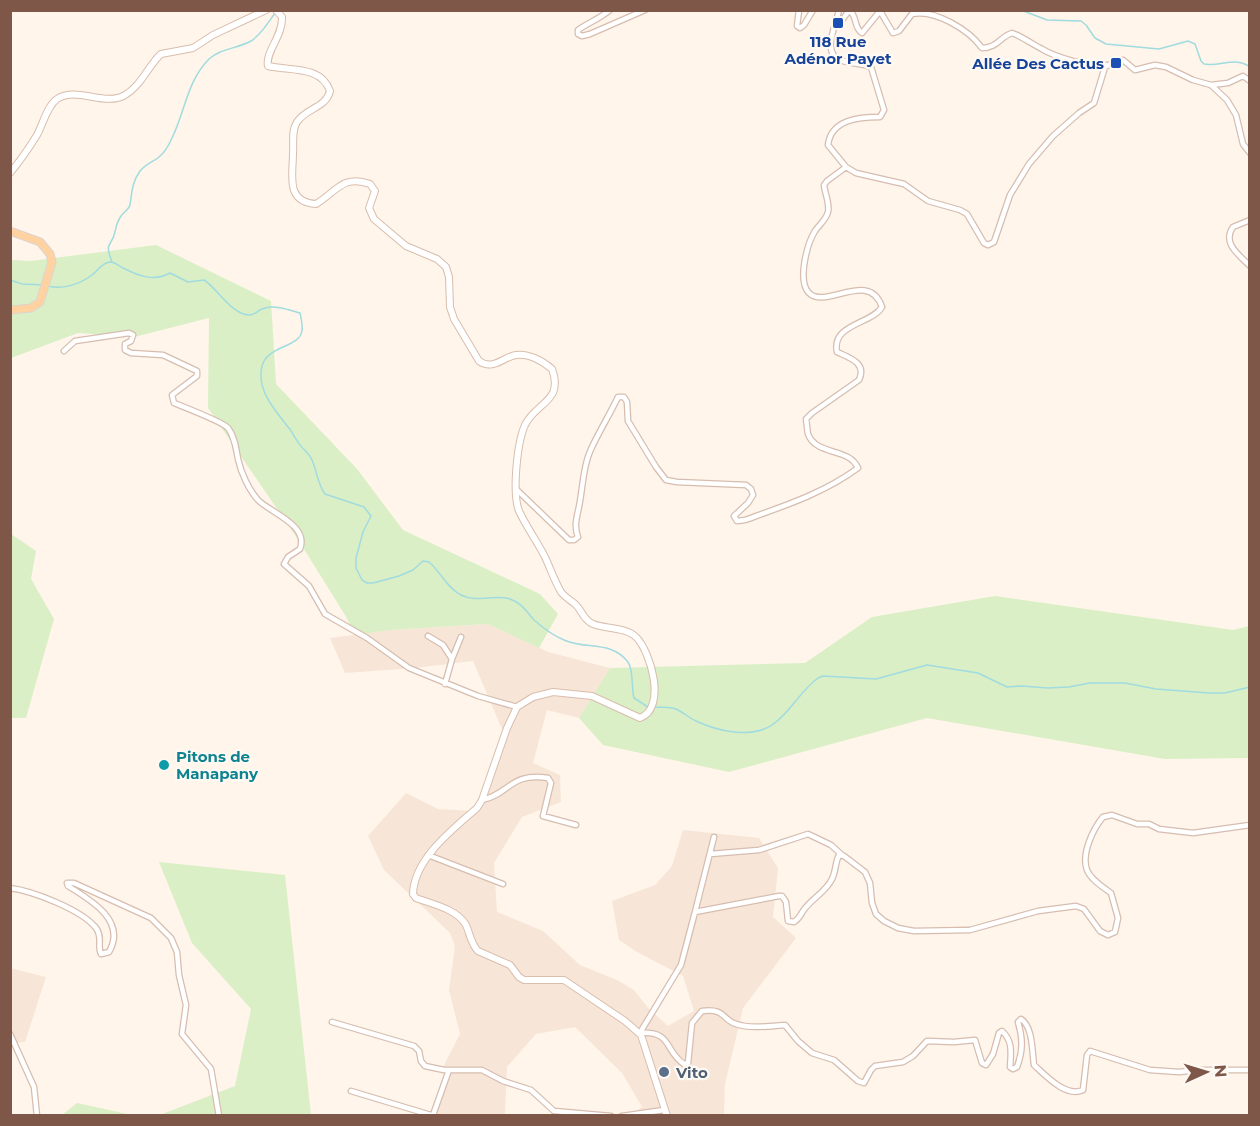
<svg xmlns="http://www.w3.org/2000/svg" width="1260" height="1126" font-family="Montserrat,sans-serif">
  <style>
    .residential { fill: #f7e6d7 }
    .green { fill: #daefc6 }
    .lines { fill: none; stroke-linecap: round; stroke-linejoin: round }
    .stream { stroke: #a0dbdf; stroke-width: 1.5 }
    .minor-casing { stroke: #d6bdb0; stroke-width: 7 }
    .secondary-casing { stroke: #d9bdad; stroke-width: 8 }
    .primary-casing { stroke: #ddd3d0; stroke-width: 9 }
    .minor { stroke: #fff; stroke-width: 4.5 }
    .secondary { stroke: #fff; stroke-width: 6 }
    .primary { stroke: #ffd3a1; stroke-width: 7 }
    .transit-dot { fill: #1a4fb4; stroke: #fff9f3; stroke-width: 2 }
    .culture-dot { fill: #0f9aa8; stroke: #fff9f3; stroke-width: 2 }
    .service-dot { fill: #5c6f8a; stroke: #fff9f3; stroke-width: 2 }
    .labels { text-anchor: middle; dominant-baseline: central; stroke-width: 4.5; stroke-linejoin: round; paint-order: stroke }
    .transit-label { font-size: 15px; font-weight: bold; fill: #164399; stroke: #fff9f3 }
    .culture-label { font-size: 15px; font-weight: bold; fill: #0d838f; stroke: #fff9f3; text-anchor: start }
    .service-label { font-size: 15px; font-weight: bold; fill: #4e5e75; stroke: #fff9f3; text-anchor: start }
  </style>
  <rect width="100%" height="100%" fill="#fff5ea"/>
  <path class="residential" d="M488,624L548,652L610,668L579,718L547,710L533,763L560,775L561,802L522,817L494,863L497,912L543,931L580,965L617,980L634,990L649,1009L668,1026L694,1011L683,976L637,952L619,940L612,901L655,885L672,866L683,830L759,838L778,868L773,917L796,938L743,1008L725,1084L724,1115H631L642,1107L622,1073L575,1027L536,1034L507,1067L505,1115H431L448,1068L443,1067L460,1034L449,990L455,946L450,933L384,870L368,836L406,793L438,809L473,811L490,788L504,734L473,661L415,668L345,673L330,638L391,630Z
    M10,968L46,977L25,1042L11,1043Z"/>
  <path class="green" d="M156,245L271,301L276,384L357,469L403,530L540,594L558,614L539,648L488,624L391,630L355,635L345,615L299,541L208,408L209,318L134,337L78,333L11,358V260L31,261Z
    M11,534L36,551L31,579L54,619L26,718H11Z
    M995,596L1233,630L1249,626V758L1165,759L927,718L729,772L603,745L579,718L610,668L805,663L872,617Z
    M159,862L285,875L311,1115L157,1116L235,1086L251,1009L192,943Z
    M77,1103L132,1115H62Z"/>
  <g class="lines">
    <path class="stream" d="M1021,10L1047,20L1081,21L1086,25L1095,38L1106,44L1159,49L1188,41L1195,44L1201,61L1204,64C1221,67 1234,56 1250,67
      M112,262C104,240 111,249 115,232C116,226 117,222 121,216C124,212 129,209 130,205C132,192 132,182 140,171C146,164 153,162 159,157C164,153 169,145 172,138C185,112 187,81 209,59C221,48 237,49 251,41C261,35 268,23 275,13
      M10,280L22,284L44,285
      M48,286C63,290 80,284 92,275C98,271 101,263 110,262C116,262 118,266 123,268C139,276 154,282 170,273L188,282L204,280C218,289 231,314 249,315C255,315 257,311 262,309C274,304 289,310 300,313C301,318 303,325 302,331C299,348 268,345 262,366C256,390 275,410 288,427C292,431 294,437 298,442C302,449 309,453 312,460C317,471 317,483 325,494L364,507L371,516L363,532L356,558V568L362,580L367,583H373L399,576L413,570L423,561L429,562C441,572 446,587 461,595C476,603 495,594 510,599C522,603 526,611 534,620C542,627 554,636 564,640C585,650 611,640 628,662C634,671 631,687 634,698L648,707
      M653,707C660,708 669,706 676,709C683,712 689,718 696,721C717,731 751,739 772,725C790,713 800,691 818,678L823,676L876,679L927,665L978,673L1007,687L1021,686L1048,688L1069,687L1090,683H1125L1156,689L1209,693H1225L1250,687"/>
    <defs>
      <path id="minor" d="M610,10C599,19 588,23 578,30V34L582,36L590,34L645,10
        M799,10L797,26L800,28L804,25L813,10
        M839,10C836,25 820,56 843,61C852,64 862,63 871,67L884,110L880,117C860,117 831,119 828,145L846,167L856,173L904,184L928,201L960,210L967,214L984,243L988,245L994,242L1010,195L1029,164L1053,136L1079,113L1094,103L1105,67L1116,61
        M835,23H840L848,12H851C857,18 854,28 862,33L880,11L893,33L899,31L912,14C935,9 969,30 982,48C997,48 1000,37 1012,33C1023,37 1032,44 1042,49C1055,57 1091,68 1106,65
        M1114,62L1123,60L1135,70L1155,65L1166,67L1193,80L1211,85L1227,100L1236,115L1243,144L1250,153
        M1211,85L1228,83L1243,76L1250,81
        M1250,220L1233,227C1222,243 1238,254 1250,266
        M64,351L75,341L129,333L133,335L131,341L125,344V350L131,353L163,355L197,371V376L172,395L174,403C184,407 223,422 228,428C235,437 236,449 238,459C241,473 249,490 258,500C271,513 309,525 300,549L288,557L284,564L309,586L325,614L367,638L409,668L478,696L517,707
        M516,489L569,540H574L578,537C573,524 578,515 580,501C583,483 584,463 592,447C600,430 610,414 618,397H624L627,402L628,421L656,467L666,480L677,482L746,485L751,489L753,495L748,503L734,516L737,521L745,520C784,506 824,493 858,468C849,447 816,456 808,434C807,430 807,424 806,419L812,413L859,380C867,363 850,358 837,352C831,324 872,324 882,307C869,269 826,310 809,293C797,281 807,244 815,231C819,225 826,220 828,212C830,204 825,194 824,185L827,181L846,167
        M428,636L443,645L452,659L445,684
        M452,659L461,637
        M482,800C510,794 510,772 548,778L551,783L543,816L576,825
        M710,854L759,850L808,834L831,845L842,855
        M428,855L503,884
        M10,888C33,891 82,910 96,928C103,937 97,946 101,954L109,952C127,921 91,900 68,886L67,883H74L151,918L171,938L177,952L179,975L186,1005L182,1034L211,1069L219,1116
        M695,912L714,837
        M332,1022L414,1046L419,1051L421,1061L425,1066L444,1070H482L503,1081L531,1090L554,1111L611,1116
        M640,1033C673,1031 664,1051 684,1064L688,1063L692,1023L702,1011C726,1008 722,1020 736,1024C751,1029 770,1026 785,1025L798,1041L812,1053L834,1060L858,1081L864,1083L871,1070L875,1066L903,1062L913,1056L927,1041L954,1042L975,1040L982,1063L986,1065L993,1054L999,1033L1002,1031C1013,1041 1011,1053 1010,1067L1013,1069L1017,1067C1023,1051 1023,1039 1018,1022L1021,1019C1033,1027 1032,1051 1034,1065C1045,1075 1066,1098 1083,1090L1087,1055L1090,1051L1150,1070L1179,1072L1199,1070H1250
        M10,1034L34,1087L37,1116
        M641,1035V1031L681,965L695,912L779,896H782L786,902L788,921L794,922C799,919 800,916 803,911C811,899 826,892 832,879C836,871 835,863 839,855L844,856L865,872L870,883L872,903L876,914L884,921L898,928L914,931L970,930L1038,911L1076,906L1084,909L1100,931L1108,935L1115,932L1118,918L1111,893C1103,887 1091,880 1087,870C1081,854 1093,829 1103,817L1112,815L1137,824H1149L1159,829L1193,833L1250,825
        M351,1091L434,1116
        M433,1115L449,1070
        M622,1116L664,1110"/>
      <path id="secondary" d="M276,10L282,17C283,36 265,52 268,66C289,71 321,65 330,91C326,108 306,108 297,122C291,131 294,143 293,153C293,175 285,202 316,204C336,192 343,174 370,184L375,191L369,208L374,219L406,246L437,259L446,267L449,277L450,307L454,319L479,361C493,371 503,357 516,355C528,353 543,361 552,369C564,402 536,402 525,425C517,443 512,493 519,511C526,526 536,540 544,555C550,567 554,580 561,592C565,597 570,600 575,604C582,610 583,620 593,624C605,629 626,627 636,637C651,652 667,708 640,718L592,696L553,692L533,697L517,707L507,728L482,800L477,808C452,830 414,859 413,894L416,898C432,904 457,909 466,925C470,934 471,944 478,951L510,965L519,977L524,980H564L625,1021L641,1035L667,1116
        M10,173C20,161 29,148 37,135C43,124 47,106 57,99C77,86 105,107 125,95C141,86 148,66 161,54L193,48L213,35L266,10"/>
      <path id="primary" d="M10,231L40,242L50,254L52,262L40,302L31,308L10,310"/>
    </defs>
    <use href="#minor" class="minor-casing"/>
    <use href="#secondary" class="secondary-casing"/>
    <use href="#primary" class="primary-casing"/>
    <use href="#minor" class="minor"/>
    <use href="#secondary" class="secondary"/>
    <use href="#primary" class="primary"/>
  </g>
  <g class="transit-dot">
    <rect x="832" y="17" width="12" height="12" rx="3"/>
    <rect x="1110" y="57" width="12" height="12" rx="3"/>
  </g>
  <circle class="culture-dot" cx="164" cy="765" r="6"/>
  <circle class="service-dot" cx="664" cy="1072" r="6"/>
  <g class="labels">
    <g class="transit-label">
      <text x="838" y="41">118 Rue<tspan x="838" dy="17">Adénor Payet</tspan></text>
      <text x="1104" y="63" text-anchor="end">Allée Des Cactus</text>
    </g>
    <g class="culture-label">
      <text x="176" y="756">Pitons de<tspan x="176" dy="17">Manapany</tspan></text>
    </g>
    <g class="service-label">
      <text x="676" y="1072">Vito</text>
    </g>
  </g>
  <rect width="1260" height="1126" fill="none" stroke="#7e5749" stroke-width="24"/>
  <g transform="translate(1206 1072) rotate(86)" stroke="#fff9f3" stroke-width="4.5" paint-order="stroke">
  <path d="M0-4.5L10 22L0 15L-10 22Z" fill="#7e5749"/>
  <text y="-9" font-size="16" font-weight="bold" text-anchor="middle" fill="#7e5749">N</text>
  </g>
</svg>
